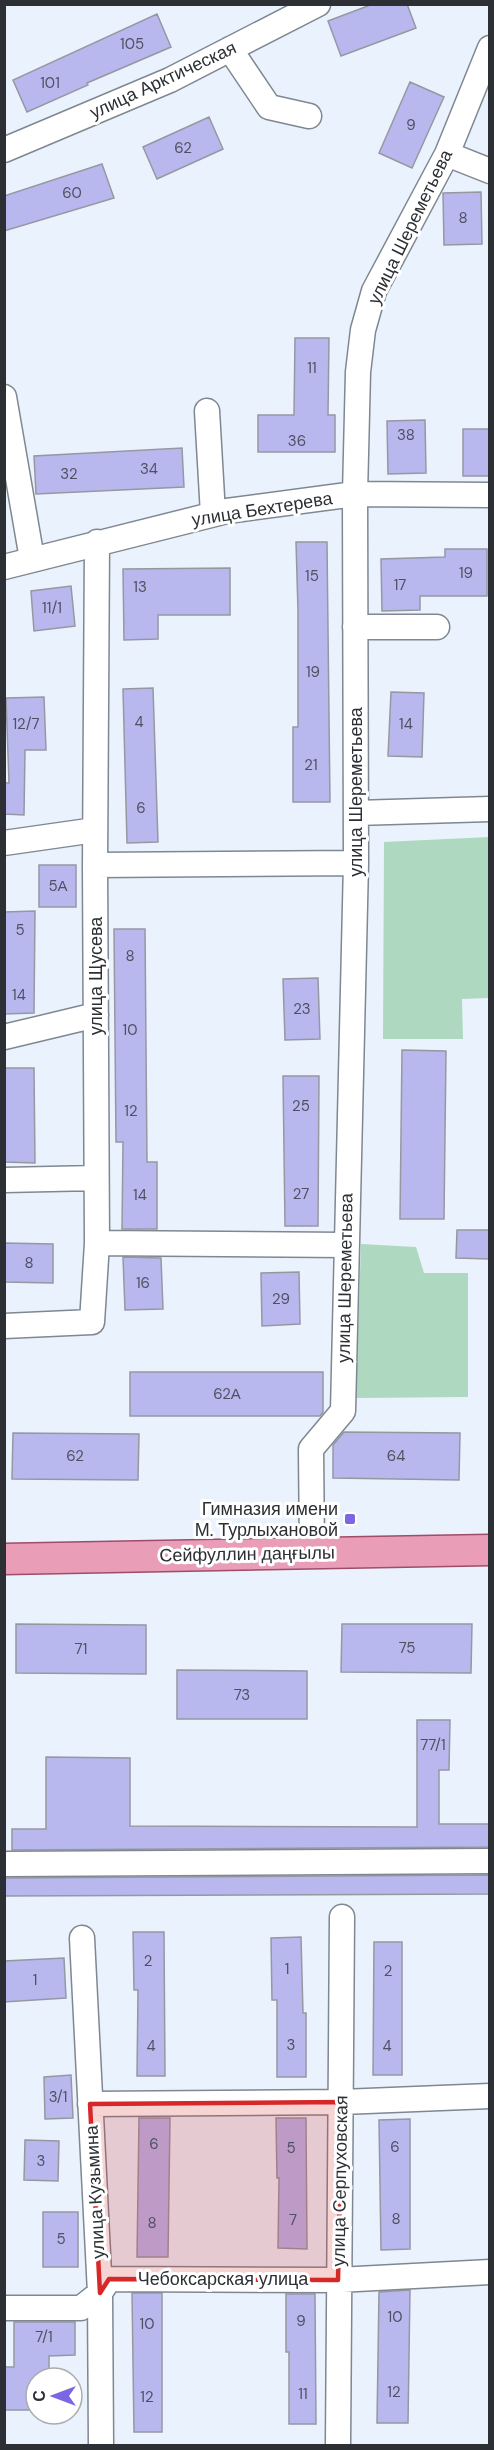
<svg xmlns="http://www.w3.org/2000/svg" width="494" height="2450" font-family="'DM Sans',sans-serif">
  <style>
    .green { fill: #aed8c0 }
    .building { fill: #b8b8ef; stroke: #9797a2; stroke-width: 1.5 }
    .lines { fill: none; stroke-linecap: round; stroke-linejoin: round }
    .minor-casing { stroke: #7f8790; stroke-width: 27 }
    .major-casing { stroke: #9e4c69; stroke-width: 33 }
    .minor { stroke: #fff; stroke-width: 24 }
    .major { stroke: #e99db6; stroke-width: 30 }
    .marked { fill: #d62828; fill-opacity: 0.2; stroke: #d62828; stroke-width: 4.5; stroke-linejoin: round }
    .poi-dot { fill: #7d66e1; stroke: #fff; stroke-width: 2 }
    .labels { text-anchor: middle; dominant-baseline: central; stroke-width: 6; stroke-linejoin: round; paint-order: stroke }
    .number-label { font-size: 15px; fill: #4f5162 }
    .street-label { font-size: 18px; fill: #2c2f33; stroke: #fff }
    .poi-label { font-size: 18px; fill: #2c2f33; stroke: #fff; text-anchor: end }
  </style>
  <rect width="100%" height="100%" fill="#eaf3fd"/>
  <path class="green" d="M489,837V998L462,999L463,1039H383L384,842Z
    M361,1244L416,1247L424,1273H468V1397L356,1398Z"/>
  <path class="building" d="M373,4H407L416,28L341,56L328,21Z
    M157,14L171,47L87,83L88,85L27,112L13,80Z
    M410,82L444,97L412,168L379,153Z
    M209,117L223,149L157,179L143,147Z
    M102,164L114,198L4,231V196Z
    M481,192L482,244L444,245L443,193Z
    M295,338H329L328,415H335V452H258V415H294Z
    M425,420L426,473L388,474L387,421Z
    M463,429H489V476H463Z
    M182,448L184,487L36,494L34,456Z
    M296,542H327L330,802H293V727H298V611Z
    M445,549H487V596H420V610L382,611L381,559L445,557Z
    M230,568V615H158V639L124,640L123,569Z
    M71,586L75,626L34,631L31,591Z
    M153,688L158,842L127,843L123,689Z
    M391,692L424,693L422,757L388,756Z
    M44,697L46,750H25L24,815L4,814V783H9L6,698Z
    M39,865H76V907H39Z
    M35,911L34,1013L4,1014V912Z
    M114,929H145L147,1162H157V1229H122L123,1142H116Z
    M318,978L320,1039L285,1040L283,979Z
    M402,1050L446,1051L444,1219H400Z
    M4,1068H34L35,1163L4,1162Z
    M283,1076H319L318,1226H285Z
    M457,1230H489V1259L456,1258Z
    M4,1243L53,1244V1283L4,1282Z
    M123,1257L161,1258L163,1309L125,1310Z
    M299,1272L300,1324L262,1326L261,1273Z
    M130,1372H323V1412L320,1416H130Z
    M344,1432L460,1433L459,1480L333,1478V1445Z
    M13,1433L139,1434L138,1480L12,1479Z
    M16,1624L146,1625V1674L16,1673Z
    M342,1624H472L471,1673L341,1672Z
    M177,1670L307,1671V1719H177Z
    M417,1720H450L449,1770H439V1824H489V1847L12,1850V1829H46V1757L130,1758V1826L417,1827Z
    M489,1875V1894L4,1896V1878Z
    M133,1932H164L165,2076H137L138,1990H134Z
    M301,1937L303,2013H306V2077H277V2000H272L271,1938Z
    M374,1942H402V2075H373Z
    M64,1958L66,1998L4,2002V1961Z
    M71,2075L73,2118L45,2119L44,2077Z
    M139,2118H170L168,2257H137Z
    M276,2118H306L307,2249L278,2248L279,2178H277Z
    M410,2119V2249L381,2250L379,2120Z
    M25,2140L59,2141L58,2181L24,2180Z
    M43,2212H78V2267H43Z
    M410,2290L408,2423H377L379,2292Z
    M132,2293H162V2432H134Z
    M286,2294H315L316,2424H289V2352H286Z
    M14,2322H75V2355L49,2356V2378H36V2410H4V2367H14Z"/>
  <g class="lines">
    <defs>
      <path id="minor" d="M230,49L269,107L309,116
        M4,150L170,80L318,4
        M447,154L490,171
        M4,397L32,559
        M207,411L213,514
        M4,567L227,511L355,494L490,495
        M355,627H437
        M356,813L490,809
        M4,843L95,830
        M95,865L356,863
        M4,1037L96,1015
        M4,1180L96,1178
        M97,1243L346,1245
        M4,1326L92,1322L97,1243L95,865L97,542
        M312,1552L311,1449L343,1411L356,863L355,494L358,372L363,330L374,291L447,154L490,48
        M4,1864L490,1861
        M82,1938L100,2293L101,2446
        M90,2104L342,2102L490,2096
        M4,2308H81L100,2293L109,2279L338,2280L490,2272
        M338,2446L342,1917"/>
      <path id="major" d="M4,1559L490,1550"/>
    </defs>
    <use href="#minor" class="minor-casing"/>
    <use href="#major" class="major-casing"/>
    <use href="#minor" class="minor"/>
    <use href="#major" class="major"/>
  </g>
  <path class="marked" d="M342,2102L338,2280L109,2279L100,2293L90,2104Z"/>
  <rect class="poi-dot" x="344" y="1513" width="12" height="12" rx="3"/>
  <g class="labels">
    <g class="number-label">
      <text x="132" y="44">105</text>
      <text x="50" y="83">101</text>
      <text x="411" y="125">9</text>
      <text x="183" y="148">62</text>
      <text x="72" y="193">60</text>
      <text x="463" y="218">8</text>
      <text x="312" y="368">11</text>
      <text x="406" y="435">38</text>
      <text x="297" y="441">36</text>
      <text x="149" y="469">34</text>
      <text x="69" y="474">32</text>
      <text x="466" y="573">19</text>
      <text x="312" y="576">15</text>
      <text x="400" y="585">17</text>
      <text x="140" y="587">13</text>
      <text x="52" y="608">11/1</text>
      <text x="313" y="672">19</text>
      <text x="139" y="722">4</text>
      <text x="26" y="724">12/7</text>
      <text x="406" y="724">14</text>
      <text x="311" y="765">21</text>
      <text x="141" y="808">6</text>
      <text x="58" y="886">5А</text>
      <text x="20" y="930">5</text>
      <text x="130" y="956">8</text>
      <text x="19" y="995">14</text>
      <text x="302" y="1009">23</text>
      <text x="130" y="1030">10</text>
      <text x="301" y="1106">25</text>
      <text x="131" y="1111">12</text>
      <text x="301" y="1194">27</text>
      <text x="140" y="1195">14</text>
      <text x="29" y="1263">8</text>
      <text x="143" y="1283">16</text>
      <text x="281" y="1299">29</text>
      <text x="227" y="1394">62А</text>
      <text x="75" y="1456">62</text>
      <text x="396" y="1456">64</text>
      <text x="407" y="1648">75</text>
      <text x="81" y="1649">71</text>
      <text x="242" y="1695">73</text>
      <text x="433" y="1745">77/1</text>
      <text x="148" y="1961">2</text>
      <text x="287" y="1969">1</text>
      <text x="388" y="1971">2</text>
      <text x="35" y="1980">1</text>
      <text x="291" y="2045">3</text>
      <text x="151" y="2046">4</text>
      <text x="387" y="2046">4</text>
      <text x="58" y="2097">3/1</text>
      <text x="154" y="2144">6</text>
      <text x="395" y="2147">6</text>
      <text x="291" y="2148">5</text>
      <text x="41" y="2161">3</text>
      <text x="396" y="2219">8</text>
      <text x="293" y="2220">7</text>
      <text x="152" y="2223">8</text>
      <text x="61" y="2239">5</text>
      <text x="395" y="2317">10</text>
      <text x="301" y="2321">9</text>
      <text x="147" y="2324">10</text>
      <text x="44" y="2337">7/1</text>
      <text x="394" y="2392">12</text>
      <text x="303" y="2394">11</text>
      <text x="147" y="2397">12</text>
    </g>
    <g class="street-label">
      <text transform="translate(163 80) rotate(-25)">улица Арктическая</text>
      <text transform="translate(410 227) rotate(-64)">улица Шереметьева</text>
      <text transform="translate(262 509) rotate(-9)">улица Бехтерева</text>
      <text transform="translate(356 792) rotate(-90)">улица Шереметьева</text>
      <text transform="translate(96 976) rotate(-90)">улица Щусева</text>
      <text transform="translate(345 1278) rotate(-89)">улица Шереметьева</text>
      <text transform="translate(247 1554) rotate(-1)">Сейфуллин даңғылы</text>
      <text transform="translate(340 2181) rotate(-89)">улица Серпуховская</text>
      <text transform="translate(95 2192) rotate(-93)">улица Кузьмина</text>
      <text x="223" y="2279">Чебоксарская улица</text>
    </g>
    <g class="poi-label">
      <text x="338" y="1509">Гимназия имени<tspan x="338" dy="21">М. Турлыхановой</tspan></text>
    </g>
  </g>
  <rect width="494" height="2450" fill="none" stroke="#2c2f33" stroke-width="12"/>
  <g transform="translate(54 2396) rotate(270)"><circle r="28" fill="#ffffff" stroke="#abacad" stroke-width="1.5"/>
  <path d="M0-4.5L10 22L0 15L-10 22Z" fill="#7d66e1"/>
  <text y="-9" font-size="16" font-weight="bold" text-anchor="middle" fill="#2c2f33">С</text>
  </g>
</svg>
